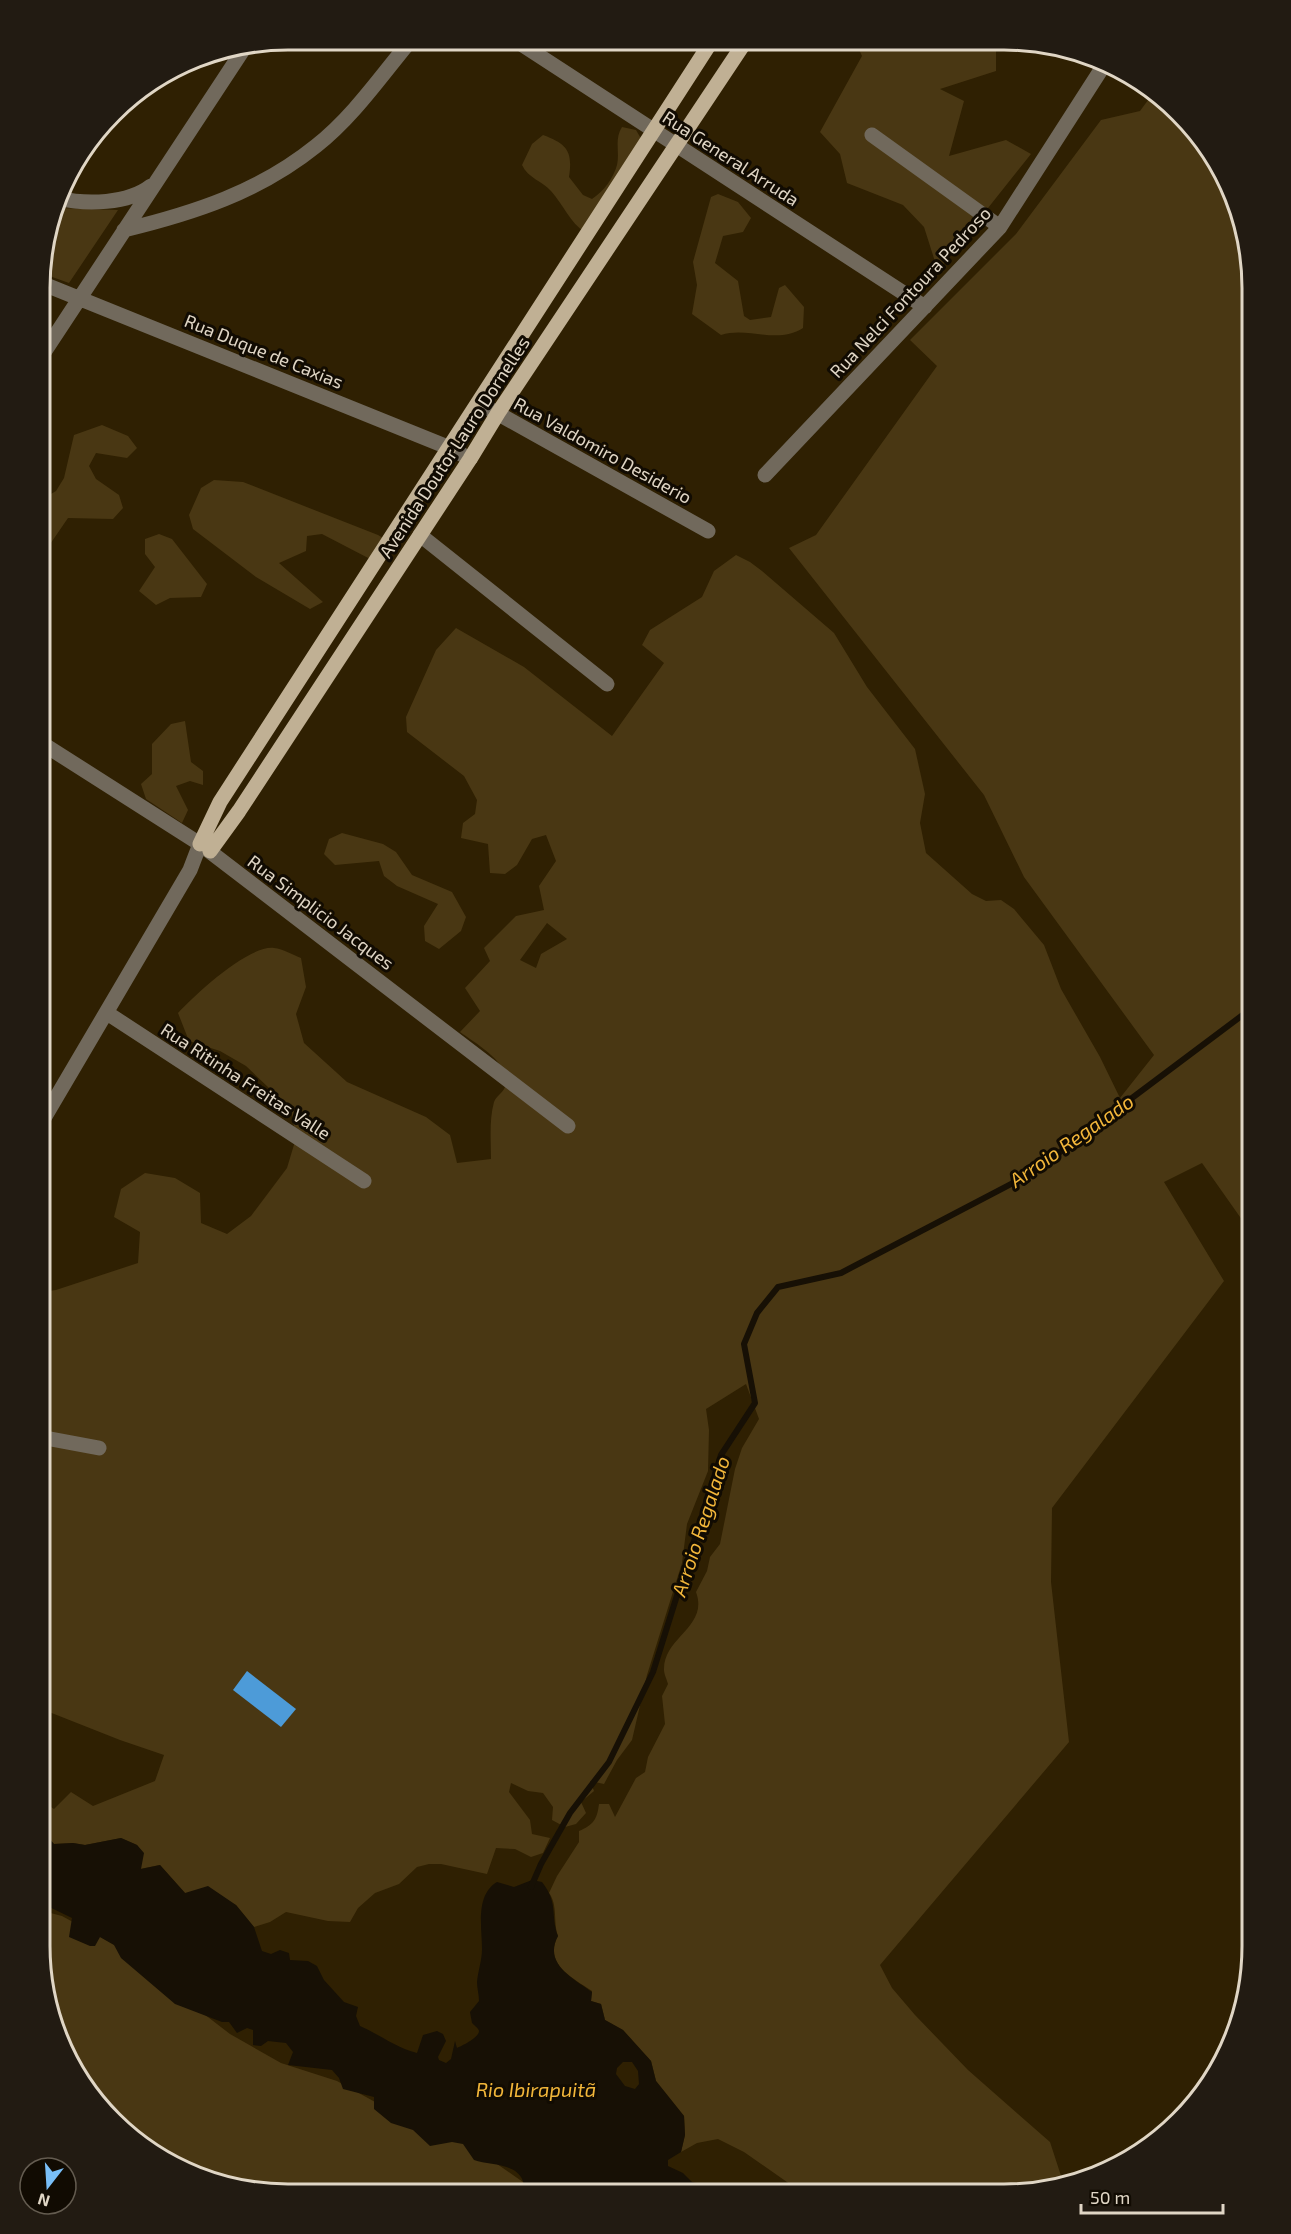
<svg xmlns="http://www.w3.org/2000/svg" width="1291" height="2234" font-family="'Exo 2',sans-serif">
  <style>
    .green { fill: #493713; fill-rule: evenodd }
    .water { fill: #171005; fill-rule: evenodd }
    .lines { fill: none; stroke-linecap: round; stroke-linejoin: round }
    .stream { stroke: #171005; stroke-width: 6 }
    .building { fill: #4d9bd8 }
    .minor { stroke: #71695c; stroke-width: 15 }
    .major { stroke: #c0b094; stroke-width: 15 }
    .labels { text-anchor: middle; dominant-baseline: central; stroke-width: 6; stroke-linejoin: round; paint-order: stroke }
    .street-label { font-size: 18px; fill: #e0d6c5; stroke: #110b02 }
    .water-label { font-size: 20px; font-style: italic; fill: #f2b63a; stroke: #110b02 }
    .rim { fill: none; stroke: #e0d6c5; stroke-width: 3 }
  </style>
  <rect width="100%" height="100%" fill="#2f2002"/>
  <path class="green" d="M856,43H996V71L940,89L964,101L949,156L1006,140L1031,154L938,271L924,227L903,205L847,183L840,154L820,132L862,56Z
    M1154,92L1167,101L1210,149L1239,208L1252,288V1234L1202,1163L1164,1182L1224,1281L1052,1508L1051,1582L1069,1742L880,1965L892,1988L915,2015L968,2070L1050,2142L1064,2185L1003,2195L804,2194L744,2152L718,2139L697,2143L681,2152L685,2135L684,2116L656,2081L651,2061L623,2030L605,2020L601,2004L591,2001L592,1991C573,1978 543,1964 558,1936C553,1922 558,1905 549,1893L557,1876L579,1842V1831C593,1825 597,1820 599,1804H609L615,1817L636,1778L645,1772L648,1757L665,1724L662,1696L668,1684C667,1680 664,1674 664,1670C663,1637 709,1627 696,1592L707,1571L710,1557L720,1544L735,1469L742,1448L759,1419L746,1384L706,1409L709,1430L708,1471L687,1524L682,1563L647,1675L632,1740L617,1760L604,1784L590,1781L594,1791L581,1802L586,1813L576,1824L565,1827L552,1820L553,1807L543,1793L528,1791L511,1783L509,1792L530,1820L532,1834L550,1838L543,1853L531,1857L515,1849L496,1848L487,1874L441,1864H429L417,1867L399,1884L375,1893L358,1908L350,1922L328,1921L286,1912L270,1922L254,1927L236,1905L185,1893L160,1865L140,1869L143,1853L137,1845L121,1838L85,1845L73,1843L54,1844L47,1836L39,1799L54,1809L71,1792L93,1806L155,1781L164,1755L120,1740L39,1708L40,1292L56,1290L138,1263L140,1232L114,1217L121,1189L145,1173L175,1178L200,1193L201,1223L227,1234L251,1216L287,1168L296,1138L291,1109L246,1066L220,1051L189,1041L178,1013C195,995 248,945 274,948C283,949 293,955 301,958L306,987L296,1014L304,1043L347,1082L426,1117L450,1135L457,1163L491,1159C491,1141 489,1120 494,1102C496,1096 503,1093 505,1087C514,1065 475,1043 460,1032L480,1011L465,988L490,961L484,948L516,916L544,910L539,886L556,861L546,835L532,839L517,865L505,874L490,873L488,844L461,838L463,823L475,814L477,800L464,776L407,732L406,717L436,650L456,628L524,667L612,736L664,663L642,645L650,630L702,597L714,571L736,555L750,562L762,571L834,633L867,687L915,749L925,794L920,823L926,853L972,894L986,901L1001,900L1014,909L1044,945L1061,989L1100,1057L1120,1098L1154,1055L1024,877L984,795L789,548L816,535L937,366L910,340L1016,234L1101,120L1140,111ZM547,923L567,939L541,954L536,968L520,960Z
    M622,127L636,130L643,142L585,232C570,223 563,204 551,191C542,181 528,178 522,165L532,144L543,135C567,144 573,151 569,177L583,195L592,199C604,191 613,179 617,165C620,152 614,139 622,127Z
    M718,194L738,202L751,218L743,232L723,236L715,263L738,281L744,316L750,320L771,317L779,288L785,285L804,307L803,328C777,345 748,326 721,335L692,314L697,285L693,262L711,197Z
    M56,208L118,210L69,283L41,273V256Z
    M102,425L128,436L137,448L127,458L96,453L89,466L96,479L119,495L123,508L113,519L68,518L44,553L41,551V500L56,491L64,478L74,435Z
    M214,480L243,482L378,535L390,542L372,560L322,534L307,536L306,551L279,563L323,602L310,609L256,577L193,529L189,515L201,488Z
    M159,534L172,539L207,584L201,597L170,598L156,605L139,591L155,567L145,554V539Z
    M185,721L191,762L203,771V785L190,781L176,786L188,810L182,823L146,799L141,784L152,774V744L171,724Z
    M342,833L383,844L396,852L412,875L452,892L466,917L461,931L439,949L425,941L424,926L438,904L397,886L384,876L379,861L335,865L324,854L329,839Z
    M39,1910L62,1916L113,1944L230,2034L281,2063L337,2081L415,2124L470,2145L540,2194L255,2193L192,2176L136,2143L81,2085L52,2026L39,1946Z"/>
  <path class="water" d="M39,1806C47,1820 41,1830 54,1844L73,1843L85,1845L121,1838L137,1845L144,1853L141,1869L160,1865L185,1893L208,1886L236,1905L254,1927L262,1951L271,1954L280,1950L289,1953L290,1960L308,1961L317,1966L324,1980L344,2002L358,2007L356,2016L360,2026C380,2035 397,2048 417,2053L423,2035L437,2031L443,2034L446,2041L438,2057L439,2060L446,2063L451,2059L455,2041L457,2048C461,2046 479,2038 479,2031C479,2029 473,2024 472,2023L470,2012L479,2001C479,1995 477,1988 477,1982C478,1971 482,1960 482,1949C482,1928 475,1895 497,1882L514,1887L532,1880L542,1882C559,1904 550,1915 558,1936C543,1964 573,1978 592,1992L591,2001L601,2004L605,2020L623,2030L651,2061L656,2081L684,2116L685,2135L681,2152L668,2160V2166L683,2173L692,2182L709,2186L722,2194H547L538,2188L524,2185C520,2162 491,2166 474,2160L463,2144L452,2142L430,2146L413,2130L391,2123L374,2109V2097L343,2089L339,2078L332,2070L288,2065L293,2052L286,2043L268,2041L261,2046L253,2045V2030L247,2028L237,2033L229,2022H222L175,2004L121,1958L114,1945L100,1937L95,1946H90L69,1937L72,1918L39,1902ZM623,2062H632L638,2071L639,2084L635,2089L625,2086L616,2074L617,2068Z"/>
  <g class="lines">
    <path class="stream" d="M531,1887L541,1864L570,1813L609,1762L653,1672L721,1455L755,1403L744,1344L757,1313L778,1287L841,1273L1032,1173L1252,1008"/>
  </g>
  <path class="building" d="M247,1671L296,1709L281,1727L233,1690Z"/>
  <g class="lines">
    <path class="minor" d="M515,40L925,307
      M872,135L1000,227
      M59,198C86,205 128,204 151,186
      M124,230C194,213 259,192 316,146C353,117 381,76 411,40
      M41,283L450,448L470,459
      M41,357L245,47
      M479,403L708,531
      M765,475L1000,227L1106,62
      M420,535L607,684
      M40,742L200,844L568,1126
      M107,1013L364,1181
      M40,1125L190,870L200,844
      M40,1437L99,1448"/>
    <path class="major" d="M200,844L220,802L711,42
      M210,851L239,811L470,459L498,413L745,42"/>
  </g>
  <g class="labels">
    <g class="street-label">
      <text transform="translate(731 158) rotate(33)">Rua General Arruda</text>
      <text transform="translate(910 292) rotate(-47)">Rua Nelci Fontoura Pedroso</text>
      <text transform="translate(264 351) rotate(22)">Rua Duque de Caxias</text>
      <text transform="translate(454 447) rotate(-57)">Avenida Doutor Lauro Dornelles</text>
      <text transform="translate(603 450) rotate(29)">Rua Valdomiro Desiderio</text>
      <text transform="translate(321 912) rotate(37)">Rua Simplicio Jacques</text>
      <text transform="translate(246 1081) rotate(33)">Rua Ritinha Freitas Valle</text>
    </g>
    <g class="water-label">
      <text transform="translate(1071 1140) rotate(-35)">Arroio Regalado</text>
      <text transform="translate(700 1526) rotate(-72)">Arroio Regalado</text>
      <text x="536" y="2089">Rio Ibirapuitã</text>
    </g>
  </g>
  <path d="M0 0H1291V2234H0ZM288 50H1004A238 238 0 0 1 1242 288V1946A238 238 0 0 1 1004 2184H288A238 238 0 0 1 50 1946V288A238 238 0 0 1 288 50Z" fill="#221b12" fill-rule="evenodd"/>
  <path class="rim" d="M288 50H1004A238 238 0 0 1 1242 288V1946A238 238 0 0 1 1004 2184H288A238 238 0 0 1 50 1946V288A238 238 0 0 1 288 50Z"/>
  <g transform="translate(48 2186) rotate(197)"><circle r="28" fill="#110b02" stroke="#645c50" stroke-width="1.5"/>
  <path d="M0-4.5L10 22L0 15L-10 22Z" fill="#79bff8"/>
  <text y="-9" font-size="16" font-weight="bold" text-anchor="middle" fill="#e0d6c5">N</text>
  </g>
  <path d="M1081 2204v9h142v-9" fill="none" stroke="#e0d6c5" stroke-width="3"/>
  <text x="1090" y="2204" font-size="18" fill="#e0d6c5" stroke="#110b02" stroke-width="4.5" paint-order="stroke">50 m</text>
</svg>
